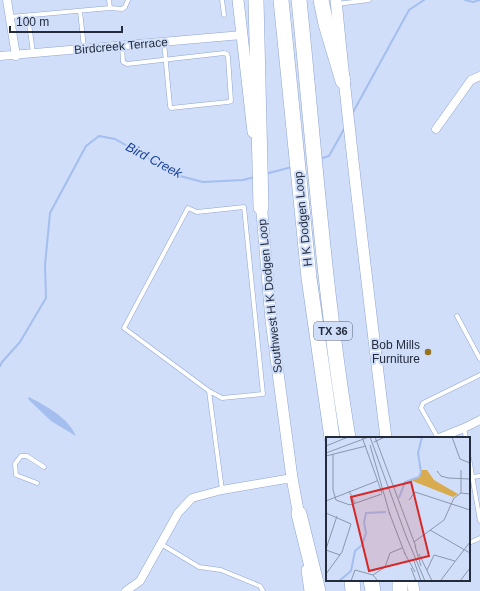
<svg xmlns="http://www.w3.org/2000/svg" width="480" height="591" font-family="Helvetica,sans-serif">
  <style>
    .water { fill: #a4beef }
    .lines { fill: none; stroke-linecap: round; stroke-linejoin: round }
    .stream { stroke: #a4beef; stroke-width: 2 }
    .service-casing { stroke: #8fa5cf; stroke-width: 5 }
    .minor-casing { stroke: #8fa5cf; stroke-width: 9 }
    .secondary-casing { stroke: #8fa5cf; stroke-width: 12 }
    .motorway-casing { stroke: #8fa5cf; stroke-width: 16 }
    .service { stroke: #fff; stroke-width: 4 }
    .minor { stroke: #fff; stroke-width: 8 }
    .secondary { stroke: #fff; stroke-width: 11 }
    .motorway { stroke: #fff; stroke-width: 15 }
    .poi-dot { fill: #98721d; stroke: #d0def9; stroke-width: 1.5 }
    .labels { text-anchor: middle; dominant-baseline: central; stroke-width: 4; stroke-linejoin: round; paint-order: stroke }
    .shield { fill: #d0def9; stroke: #576175; stroke-width: 1 }
    .shield-label { font-size: 11px; font-weight: bold; fill: #232c3d }
    .street-label { font-size: 12px; fill: #232c3d; stroke: #d0def9 }
    .poi-label { font-size: 12px; fill: #232c3d; stroke: #d0def9; text-anchor: end }
    .water-label { font-size: 13px; font-style: italic; fill: #18429d; stroke: #d0def9 }
    .inset-river { fill: none; stroke: #a4beef; stroke-width: 2 }
    .inset-road { fill: none; stroke: #8b97ae; stroke-width: 1 }
    .view { fill: #d62828; fill-opacity: 0.15; stroke: #d62828; stroke-width: 2 }
    .inset-edge { fill: none; stroke: #232c3d; stroke-width: 2 }
  </style>
  <rect width="100%" height="100%" fill="#d0def9"/>
  <path class="water" d="M29,397C48,407 67,417 76,436L51,421L28,399Z"/>
  <g class="lines">
    <path class="stream" d="M465,0L473,2L480,0
      M352,114L409,10L424,0
      M319,159L329,156L344,129
      M265,174L292,167
      M0,366L2,362L20,342L46,298L45,265L50,213L86,146L99,136L115,139L180,176L203,182L243,180L255,177"/>
    <defs>
      <path id="service" d="M109,0L110,8
        M222,0L224,15
        M337,4L369,0
        M80,11L84,48
        M28,16L33,53
        M10,17L110,8L122,9L125,7L128,0
        M122,46L123,62L127,64L224,53L227,54L228,57L231,101L228,102L171,108L170,106L164,42
        M244,207L263,394L222,398L209,391L124,328L188,208L197,212Z
        M457,316L480,359
        M209,391L222,490
        M464,428L466,438
        M438,438L421,408L423,403L480,375
        M469,458L480,521
        M472,477L480,476
        M37,483L16,475L15,464L21,456H27L44,467
        M469,543L480,538
        M161,544L199,567L221,570L260,586L263,591"/>
      <path id="minor" d="M7,0L16,56
        M0,56L242,35
        M436,129L471,80L480,76
        M439,438L464,428L480,420
        M126,591L140,581L178,513L192,498L222,490L292,478"/>
      <path id="secondary" d="M238,0L253,132
        M336,0C350,146 368,292 386,438
        M261,201L271,320L292,478L300,521
        M307,570L310,591
        M412,580L414,591"/>
      <path id="motorway" d="M256,0L261,207
        M281,0L309,278L332,438
        M299,0C314,146 324,293 348,438
        M321,0L326,24L343,81
        M299,514L318,591
        M352,580L353,591
        M371,580L373,591
        M400,580V591"/>
    </defs>
    <use href="#service" class="service-casing"/>
    <use href="#minor" class="minor-casing"/>
    <use href="#secondary" class="secondary-casing"/>
    <use href="#motorway" class="motorway-casing"/>
    <use href="#service" class="service"/>
    <use href="#minor" class="minor"/>
    <use href="#secondary" class="secondary"/>
    <use href="#motorway" class="motorway"/>
  </g>
  <circle class="poi-dot" cx="428" cy="352" r="4"/>
  <g class="labels">
    <rect class="shield" x="314" y="322" width="38" height="18" rx="3"/>
    <g class="shield-label">
      <text x="333" y="331">TX 36</text>
    </g>
    <g class="street-label">
      <text transform="translate(121 46) rotate(-5)">Birdcreek Terrace</text>
      <text transform="translate(303 219) rotate(-96)">H K Dodgen Loop</text>
      <text transform="translate(270 296) rotate(-96)">Southwest H K Dodgen Loop</text>
    </g>
    <g class="poi-label">
      <text x="420" y="345">Bob Mills<tspan x="420" dy="14">Furniture</tspan></text>
    </g>
    <g class="water-label">
      <text transform="translate(154 160) rotate(28)">Bird Creek</text>
    </g>
  </g>
  <g transform="translate(326 437)">
    <rect width="144" height="144" fill="#d0def9"/>
    <path d="M95,33H101L108,43L132,57L127,60L84,43L93,39Z" fill="#d8ab4f"/>
    <path class="inset-river" d="M73,61L79,45L93,40L95,35L92,16L96,0M13,144L25,134L29,114L36,108L40,96L38,85L40,76L60,75"/>
    <path class="inset-road" d="M36,0L56,56M44,0L80,99L99,144M49,0L90,110M126,0L134,22L144,26M48,5L59,0M44,8L64,78M0,9L22,0M0,16L43,0M7,17V53L10,63L24,68L56,57M0,19L40,9M111,34L115,39L122,41L144,42M23,54L29,66M135,56V33M83,63L89,55L144,73M0,64L51,44M63,75L79,117M0,76L25,87L16,115L0,137M104,93L144,116M88,105L118,83L128,61L135,56L144,57M89,109L95,129M0,112L11,79M0,113L14,118M78,115L89,135M93,117L106,144M88,124L95,144M85,131L90,144M101,133L108,118L129,124M47,138L59,130L64,116L76,111M115,143L144,105M25,144L29,133L47,138L52,144M134,144L144,131"/>
    <path class="view" d="M85,45L103,119L43,134L25,60Z"/>
    <rect width="144" height="144" class="inset-edge"/>
  </g>
  <path d="M10 26v6h112v-6" fill="none" stroke="#232c3d" stroke-width="2"/>
  <text x="16" y="26" font-size="12" fill="#232c3d" stroke="#d0def9" stroke-width="3" paint-order="stroke">100 m</text>
</svg>
